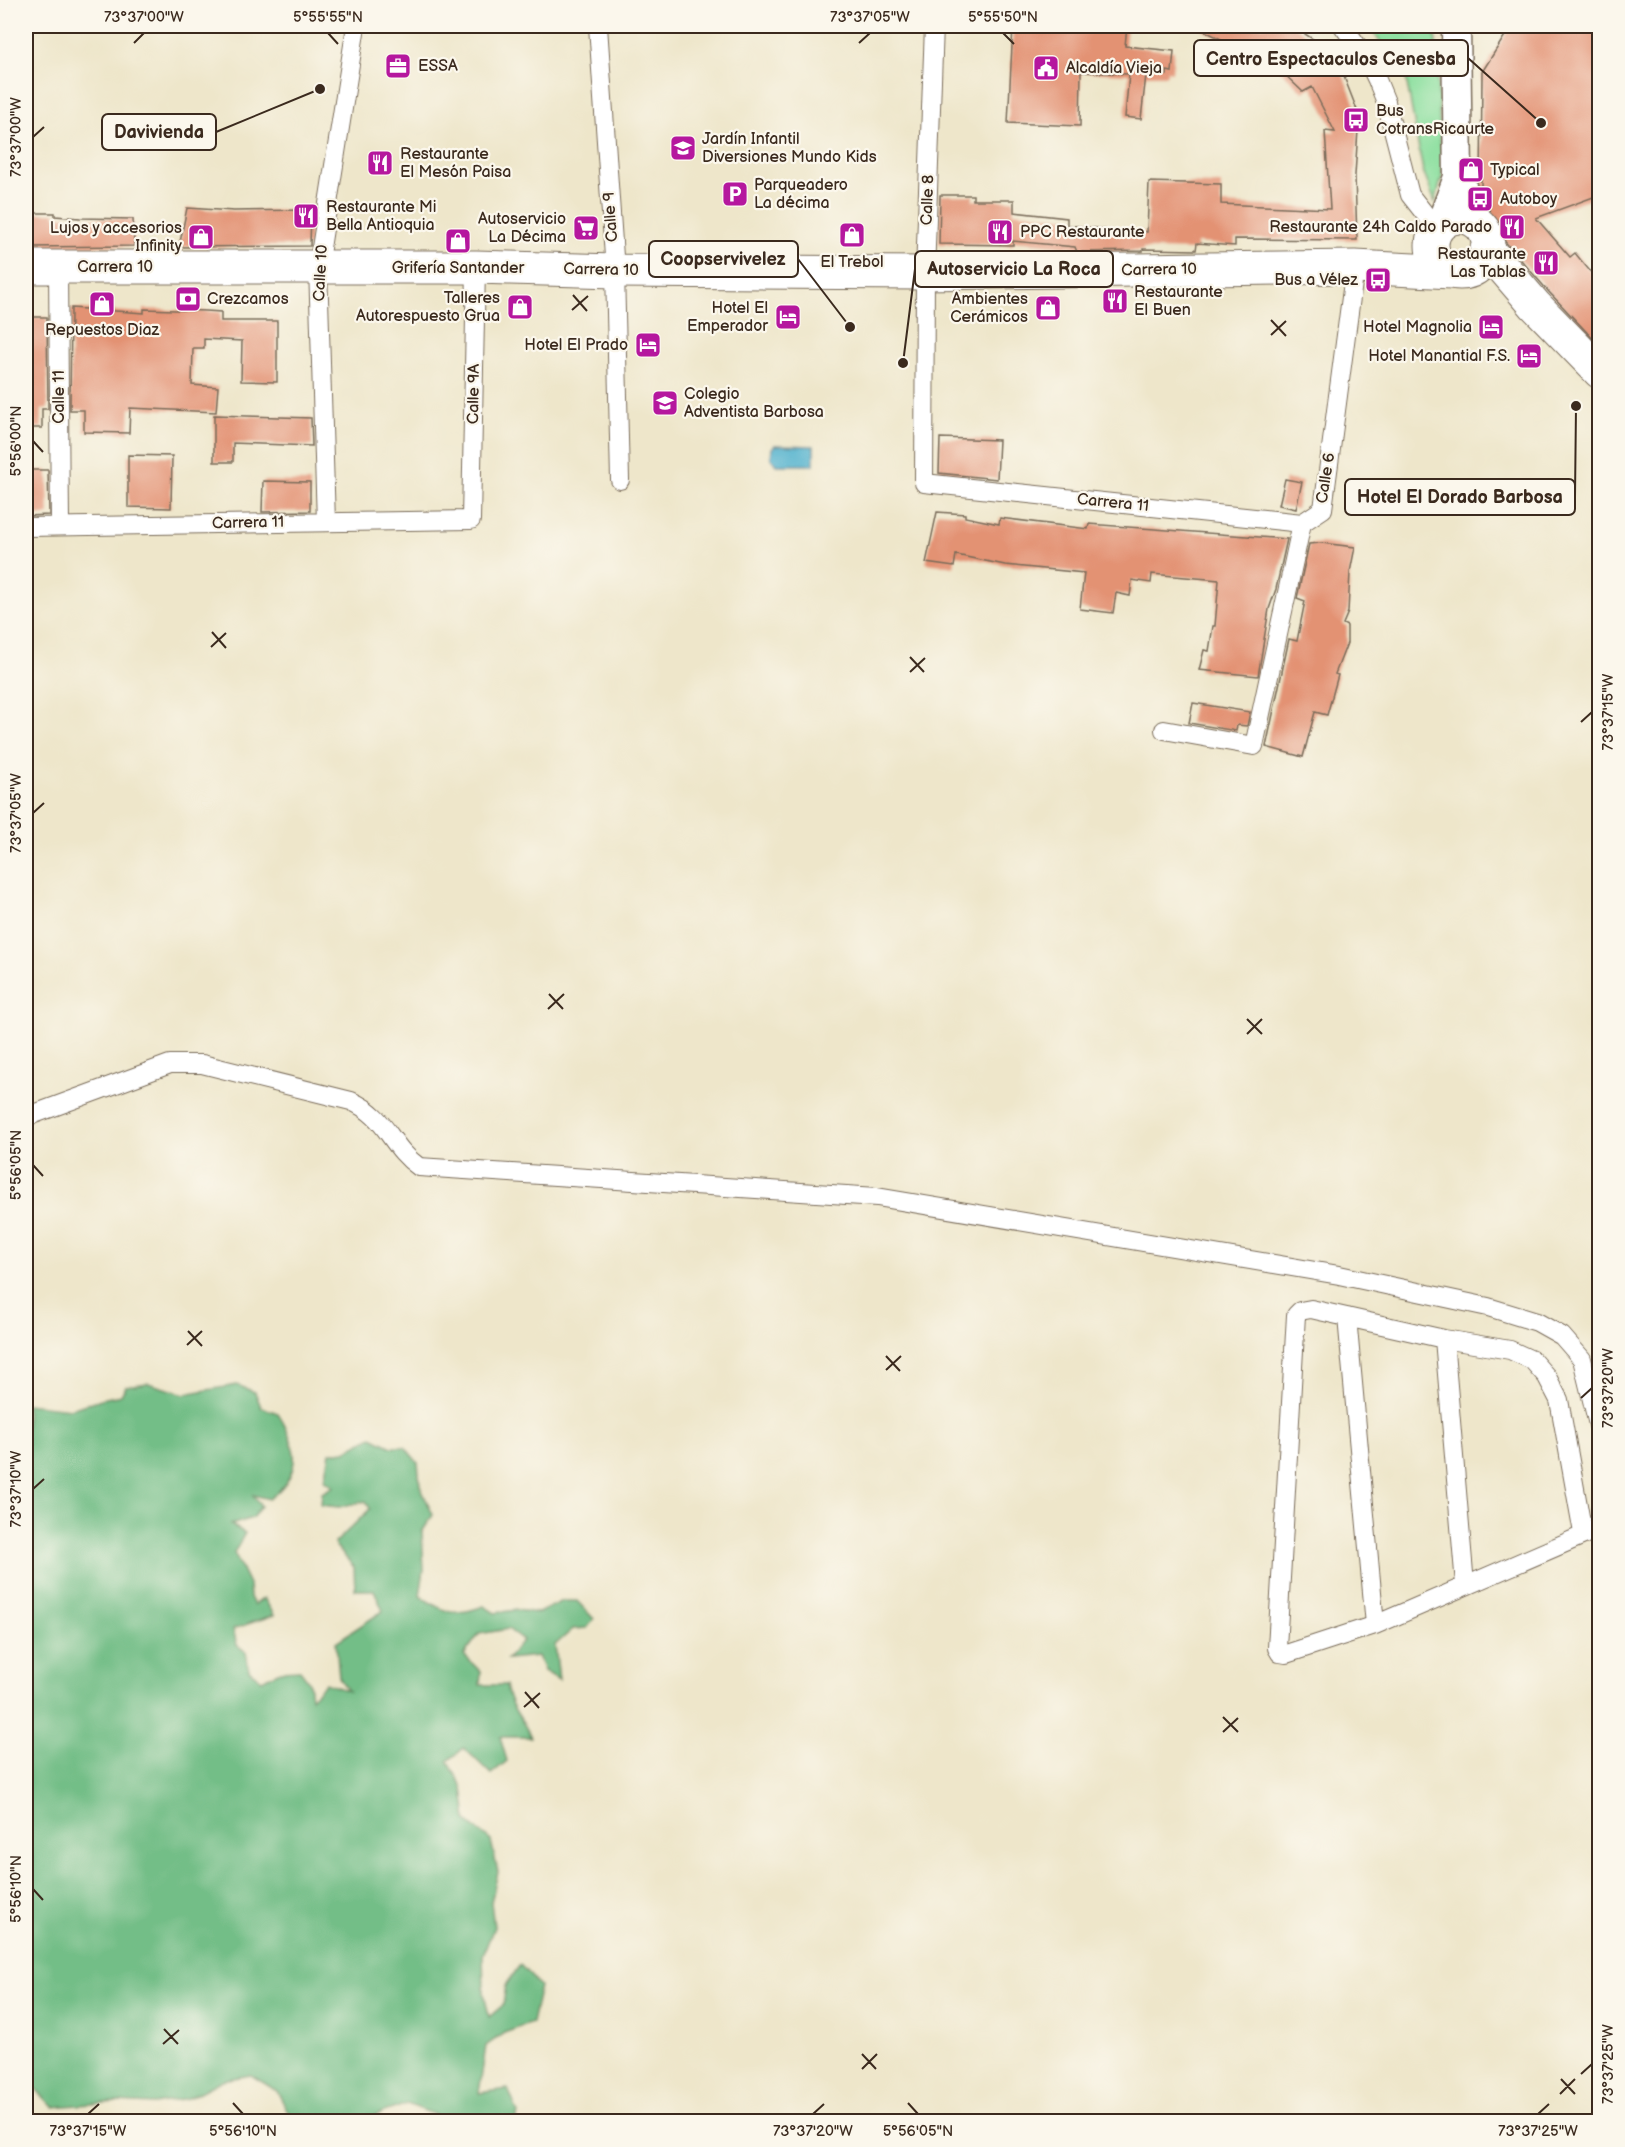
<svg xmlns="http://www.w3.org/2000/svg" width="1625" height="2147" font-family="'Balsamiq Sans',sans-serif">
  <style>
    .green { fill: #8fe0a1; stroke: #658560; stroke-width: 1.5 }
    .forest { fill: #73be87; stroke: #577452; stroke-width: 1.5 }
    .water { fill: #4eb0cd; stroke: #446d76; stroke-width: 1.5 }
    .building { fill: #e39273 }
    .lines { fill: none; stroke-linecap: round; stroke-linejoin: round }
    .street-casing { stroke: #7a6c5a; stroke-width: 20 }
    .primary-casing { stroke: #7a6c5a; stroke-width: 31 }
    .highway-casing { stroke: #7a6c5a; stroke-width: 35 }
    .street { stroke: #fff; stroke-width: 18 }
    .primary { stroke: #fff; stroke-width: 28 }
    .highway { stroke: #fff; stroke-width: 33 }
    .ticks { fill: none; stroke: #3b2a1e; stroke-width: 2 }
    .labels { text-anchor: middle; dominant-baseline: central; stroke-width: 4.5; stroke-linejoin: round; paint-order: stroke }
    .poi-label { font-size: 16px; fill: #3b2a1e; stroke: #fbf7ec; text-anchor: start }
    .street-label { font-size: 16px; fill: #3b2a1e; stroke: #fbf7ec }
    .leader { fill: none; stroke: #3b2a1e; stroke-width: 2 }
    .callout-dot { fill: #3b2a1e; stroke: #fbf7ec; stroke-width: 2 }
    .callout { fill: #fbf7ec; stroke: #3b2a1e; stroke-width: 2 }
    .callout-label { font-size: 18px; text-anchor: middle; font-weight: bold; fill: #3b2a1e }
    .neatline { fill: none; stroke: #3b2a1e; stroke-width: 2 }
    .ticks-label { font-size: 15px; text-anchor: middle; fill: #3b2a1e }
  </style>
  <rect width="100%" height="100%" fill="#fbf7ec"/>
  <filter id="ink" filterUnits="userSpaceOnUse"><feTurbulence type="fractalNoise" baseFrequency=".0167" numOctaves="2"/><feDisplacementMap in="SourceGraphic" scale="12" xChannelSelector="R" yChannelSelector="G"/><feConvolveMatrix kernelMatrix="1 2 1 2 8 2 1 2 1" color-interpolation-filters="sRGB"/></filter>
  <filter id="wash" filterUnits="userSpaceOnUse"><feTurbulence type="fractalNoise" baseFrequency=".008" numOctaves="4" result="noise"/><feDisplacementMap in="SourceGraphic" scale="24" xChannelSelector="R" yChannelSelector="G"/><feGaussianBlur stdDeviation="1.35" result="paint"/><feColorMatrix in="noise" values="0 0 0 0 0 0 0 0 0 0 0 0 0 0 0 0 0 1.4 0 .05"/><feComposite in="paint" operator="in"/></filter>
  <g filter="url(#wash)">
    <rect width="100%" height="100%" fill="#eee6ca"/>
    <path class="green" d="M1368,26H1435L1442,177L1435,202L1423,171L1405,72Z"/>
    <path class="forest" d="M148,1383L184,1394L237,1385L255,1392L261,1407L278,1413C298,1447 304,1473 269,1499L253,1495L261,1506L252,1518L231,1525L245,1533L234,1553L249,1584L250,1597L254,1605L264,1598L274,1615L233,1629L237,1645L246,1652L249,1670L262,1680L280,1671L300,1670L309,1682L311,1698L326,1683L348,1691L339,1677L336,1642L383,1611L374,1590H355L354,1567L334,1544L370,1509L366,1501L339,1507L321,1505L322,1493L334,1486L325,1480L330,1453L345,1451L372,1437L392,1447H405L418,1463L420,1486L433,1515L422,1532L424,1570L420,1596C448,1614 453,1617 484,1606L495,1613L516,1610L538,1613L563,1601H577L594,1619L587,1628L573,1629L555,1645L559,1680L544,1671L538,1656L507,1659L523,1640L508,1629L479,1634L464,1655L481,1672L480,1685H506C509,1707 521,1716 531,1737H500L507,1761L491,1774L464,1748L448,1761L463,1788L467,1821L491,1841L498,1872L491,1902L494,1927L483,1955L484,1993L489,2017L503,2005L506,1985L520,1965L540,1986L532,2023L504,2033L486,2046L479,2093L508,2089L518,2113L515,2121H480L479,2115L441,2117L407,2104L358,2121H293L277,2091L251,2075L222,2080L188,2098L154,2104L117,2102L53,2107L34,2087L32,2056L26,2045V1404L71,1409L101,1399L121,1395L126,1386Z"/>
    <path class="water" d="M775,445L814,446V465H776L771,458L772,448Z"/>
    <g id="blocks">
      <path class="building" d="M1013,26H1127L1125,46L1174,51L1172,72L1167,71V75H1146L1141,119L1125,117L1129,74L1081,72L1080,126L1008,123Z
        M1195,26H1293L1325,47L1339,64L1359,115L1355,175L1357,240L1235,239V246L1197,243L1196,250L1143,249V251L1077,252L1075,247L1013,241V245L939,244L940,195H973V200H1014V212L1067,218V225L1104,229V231L1147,232L1149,182L1221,184V204L1330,209L1325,131L1335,132L1312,87L1303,92L1277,67Z
        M1511,26H1599V195L1536,218L1570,257L1575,253L1599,282V345L1549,292L1501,237L1492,231L1495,229L1492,217L1481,190L1482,72Z
        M187,208L234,211L311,210L310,246L179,247Z
        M26,213H55V216L80,218L133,219L134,246L26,247Z
        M71,308L144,313V309L206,311L221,312V321H277V382L241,381L242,341L204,339V348H193L192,385L218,387L216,412L130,408L129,433L84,432V410H70Z
        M26,317H47L48,409H42V428H26Z
        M214,415L311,418L312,446L233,443V462H214Z
        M940,438L999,440L997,479L939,473Z
        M128,455L172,456L171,508L128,507Z
        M26,470H48L49,515L26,516Z
        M1285,479L1302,482L1296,509L1279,505Z
        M263,481L310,482V511L262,512Z
        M937,512L965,514V517L999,524L1000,518L1088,529L1089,524L1287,539L1276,589L1269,609L1258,676L1199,670L1204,650L1209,651L1213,626H1215L1219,580L1152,574L1151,583L1132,580L1130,596L1116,593L1113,613L1080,609L1084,573L1005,565L956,555L954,567L926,563Z
        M1321,543L1355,547L1350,572L1348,612L1343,624L1347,626V643L1335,674L1338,675L1327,715L1315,712L1303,757L1266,747L1289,639L1297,641L1305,601L1297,598L1309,544Z
        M1193,703L1250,712L1247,726L1237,725L1236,731L1189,723Z"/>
    </g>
  </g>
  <g filter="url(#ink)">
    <use href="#blocks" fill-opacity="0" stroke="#7a6c5a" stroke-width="1.5"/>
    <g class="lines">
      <defs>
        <path id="street" d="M598,26L615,271L620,480
          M934,26L925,273L924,483L1302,523
          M1343,26L1367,59L1377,80L1386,102L1410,195L1436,228
          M58,267L60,526
          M326,522L318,267L356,26
          M26,527L471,520L476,267
          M1164,730L1254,746L1302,523L1323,509L1355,267
          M26,1117L170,1064H202L351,1101C388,1117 389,1146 419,1167L877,1197L1339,1275L1488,1307L1537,1322L1562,1336L1582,1359L1600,1433
          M1347,1317L1375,1625
          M1444,1339L1465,1585
          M1583,1533L1559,1400L1547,1377L1532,1360L1510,1350L1444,1339L1311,1309L1300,1311L1296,1315L1277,1648L1280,1653L1286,1654L1375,1625L1600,1528"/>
        <path id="primary" d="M1458,177L1477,223
          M1441,223L1458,177L1456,26"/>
        <path id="highway" d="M1432 245a28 28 0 1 1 56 0a28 28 0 1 1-56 0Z
          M1487,249L1535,305L1600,372
          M26,267H476L615,271L925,273L1355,267L1452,272"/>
      </defs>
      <use href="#street" class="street-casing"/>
      <use href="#primary" class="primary-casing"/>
      <use href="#highway" class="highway-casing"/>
      <use href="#street" class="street"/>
      <use href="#primary" class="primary"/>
      <use href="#highway" class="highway"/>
    </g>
  </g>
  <path class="ticks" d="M328,33L338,44M1003,33L1014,44M134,43L144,33M859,43L870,33M33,137L44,127M573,295L587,311M572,310L588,296M1271,320L1286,336M1271,335L1286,321M33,441L43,452M212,632L226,648M211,647L226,633M910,657L924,672M910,672L925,658M1581,722L1592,712M33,813L44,803M549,994L563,1009M548,1009L564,994M1247,1019L1262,1034M1247,1034L1262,1019M33,1165L43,1176M188,1331L202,1346M187,1345L202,1331M886,1356L900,1371M886,1370L901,1356M1581,1398L1592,1388M33,1489L44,1479M525,1692L539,1708M524,1707L540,1693M1223,1717L1238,1732M1223,1732L1238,1718M33,1889L43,1900M164,2029L178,2044M163,2044L179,2030M862,2054L876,2069M862,2069L877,2054M1581,2074L1592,2064M1561,2079L1575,2094M1560,2094L1575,2079M233,2103L243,2114M908,2103L918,2114M88,2114L99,2104M813,2114L824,2104M1538,2114L1549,2104"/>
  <defs>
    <symbol id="office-square" viewBox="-11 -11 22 22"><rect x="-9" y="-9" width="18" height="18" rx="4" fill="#b5179e" stroke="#fbf7ec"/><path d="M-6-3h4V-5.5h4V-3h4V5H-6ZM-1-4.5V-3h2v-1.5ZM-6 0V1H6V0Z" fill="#fff"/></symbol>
    <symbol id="civic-square" viewBox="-11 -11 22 22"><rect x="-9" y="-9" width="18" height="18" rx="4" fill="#b5179e" stroke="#fbf7ec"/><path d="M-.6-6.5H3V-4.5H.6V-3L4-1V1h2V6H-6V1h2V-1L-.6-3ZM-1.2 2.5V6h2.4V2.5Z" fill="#fff"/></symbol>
    <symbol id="bus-square" viewBox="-11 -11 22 22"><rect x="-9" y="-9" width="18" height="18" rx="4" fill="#b5179e" stroke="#fbf7ec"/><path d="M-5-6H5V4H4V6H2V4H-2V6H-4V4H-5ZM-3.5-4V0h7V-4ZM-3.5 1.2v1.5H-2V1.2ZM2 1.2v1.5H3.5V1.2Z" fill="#fff"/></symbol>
    <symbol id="school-square" viewBox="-11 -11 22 22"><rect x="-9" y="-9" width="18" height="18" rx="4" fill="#b5179e" stroke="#fbf7ec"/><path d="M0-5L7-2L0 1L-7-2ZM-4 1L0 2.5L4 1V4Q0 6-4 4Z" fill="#fff"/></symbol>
    <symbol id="restaurant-square" viewBox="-11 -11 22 22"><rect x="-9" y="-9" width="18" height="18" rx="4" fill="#b5179e" stroke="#fbf7ec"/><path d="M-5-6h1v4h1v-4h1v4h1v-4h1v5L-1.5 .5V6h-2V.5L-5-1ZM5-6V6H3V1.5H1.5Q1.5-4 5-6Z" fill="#fff"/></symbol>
    <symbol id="shop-square" viewBox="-11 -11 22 22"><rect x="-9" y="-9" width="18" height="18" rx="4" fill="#b5179e" stroke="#fbf7ec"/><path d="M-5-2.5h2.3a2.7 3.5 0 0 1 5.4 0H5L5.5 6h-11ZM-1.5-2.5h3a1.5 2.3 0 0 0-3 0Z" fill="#fff"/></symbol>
    <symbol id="parking-square" viewBox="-11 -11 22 22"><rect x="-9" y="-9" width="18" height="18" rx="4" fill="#b5179e" stroke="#fbf7ec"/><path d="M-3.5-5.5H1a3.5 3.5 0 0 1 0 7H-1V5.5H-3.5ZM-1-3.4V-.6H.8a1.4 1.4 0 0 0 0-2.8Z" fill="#fff"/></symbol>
    <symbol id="supermarket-square" viewBox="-11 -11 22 22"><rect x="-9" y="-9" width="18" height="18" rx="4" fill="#b5179e" stroke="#fbf7ec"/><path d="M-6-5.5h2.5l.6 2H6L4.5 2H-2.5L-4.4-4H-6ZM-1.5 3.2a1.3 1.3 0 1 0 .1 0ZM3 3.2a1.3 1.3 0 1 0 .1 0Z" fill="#fff"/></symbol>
    <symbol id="bank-square" viewBox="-11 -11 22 22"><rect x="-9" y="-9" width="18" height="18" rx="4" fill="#b5179e" stroke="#fbf7ec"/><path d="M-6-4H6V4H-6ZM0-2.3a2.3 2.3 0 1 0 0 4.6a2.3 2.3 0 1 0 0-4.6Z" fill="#fff"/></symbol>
    <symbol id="hotel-square" viewBox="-11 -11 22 22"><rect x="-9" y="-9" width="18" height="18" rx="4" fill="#b5179e" stroke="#fbf7ec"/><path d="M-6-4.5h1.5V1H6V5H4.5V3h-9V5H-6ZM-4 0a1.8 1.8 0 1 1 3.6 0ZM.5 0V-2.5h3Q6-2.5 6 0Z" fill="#fff"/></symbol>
  </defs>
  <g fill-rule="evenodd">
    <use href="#office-square" x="383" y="51" width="30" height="30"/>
    <use href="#civic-square" x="1031" y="53" width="30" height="30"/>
    <use href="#bus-square" x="1341" y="105" width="30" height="30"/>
    <use href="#school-square" x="668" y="133" width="30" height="30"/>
    <use href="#restaurant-square" x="365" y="148" width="30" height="30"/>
    <use href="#shop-square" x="1456" y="155" width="30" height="30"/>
    <use href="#parking-square" x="720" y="179" width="30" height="30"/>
    <use href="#bus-square" x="1465" y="184" width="30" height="30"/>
    <use href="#restaurant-square" x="291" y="201" width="30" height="30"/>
    <use href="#restaurant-square" x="1497" y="212" width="30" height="30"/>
    <use href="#supermarket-square" x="571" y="213" width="30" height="30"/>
    <use href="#restaurant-square" x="985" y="217" width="30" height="30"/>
    <use href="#shop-square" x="837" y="220" width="30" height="30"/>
    <use href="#shop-square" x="186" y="222" width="30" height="30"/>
    <use href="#shop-square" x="443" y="226" width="30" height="30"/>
    <use href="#restaurant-square" x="1531" y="248" width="30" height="30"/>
    <use href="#bus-square" x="1363" y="265" width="30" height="30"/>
    <use href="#bank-square" x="173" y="284" width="30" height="30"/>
    <use href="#restaurant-square" x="1100" y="286" width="30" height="30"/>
    <use href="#shop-square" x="87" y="289" width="30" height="30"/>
    <use href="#shop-square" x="505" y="292" width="30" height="30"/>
    <use href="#shop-square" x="1033" y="293" width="30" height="30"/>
    <use href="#hotel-square" x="773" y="302" width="30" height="30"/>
    <use href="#hotel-square" x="1476" y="312" width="30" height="30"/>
    <use href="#hotel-square" x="633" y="330" width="30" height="30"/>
    <use href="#hotel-square" x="1514" y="341" width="30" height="30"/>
    <use href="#school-square" x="650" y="388" width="30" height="30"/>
  </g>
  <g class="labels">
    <g class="poi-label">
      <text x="418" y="66">ESSA</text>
      <text x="1066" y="68">Alcaldía Vieja</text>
      <text x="1376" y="111">Bus<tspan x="1376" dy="18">CotransRicaurte</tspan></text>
      <text x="702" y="139">Jardín Infantil<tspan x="702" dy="18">Diversiones Mundo Kids</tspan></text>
      <text x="400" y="154">Restaurante<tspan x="400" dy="18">El Mesón Paisa</tspan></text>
      <text x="1490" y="170">Typical</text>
      <text x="754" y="185">Parqueadero<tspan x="754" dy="18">La décima</tspan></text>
      <text x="1500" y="199">Autoboy</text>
      <text x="326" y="207">Restaurante Mi<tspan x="326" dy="18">Bella Antioquia</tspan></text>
      <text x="566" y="219" text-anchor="end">Autoservicio<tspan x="566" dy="18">La Décima</tspan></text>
      <text x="1492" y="227" text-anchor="end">Restaurante 24h Caldo Parado</text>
      <text x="182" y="228" text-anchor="end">Lujos y accesorios<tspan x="182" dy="18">Infinity</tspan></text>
      <text x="1020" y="232">PPC Restaurante</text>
      <text x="1526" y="254" text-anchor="end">Restaurante<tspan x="1526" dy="18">Las Tablas</tspan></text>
      <text x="852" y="262" text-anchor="middle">El Trebol</text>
      <text x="458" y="268" text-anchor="middle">Grifería Santander</text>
      <text x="1358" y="280" text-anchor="end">Bus a Vélez</text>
      <text x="1134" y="292">Restaurante<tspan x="1134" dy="18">El Buen</tspan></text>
      <text x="500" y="298" text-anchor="end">Talleres<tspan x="500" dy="18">Autorespuesto Grua</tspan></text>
      <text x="207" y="299">Crezcamos</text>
      <text x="1028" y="299" text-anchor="end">Ambientes<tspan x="1028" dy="18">Cerámicos</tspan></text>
      <text x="768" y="308" text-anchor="end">Hotel El<tspan x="768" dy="18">Emperador</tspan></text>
      <text x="1472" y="327" text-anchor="end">Hotel Magnolia</text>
      <text x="102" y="330" text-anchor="middle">Repuestos Diaz</text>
      <text x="628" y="345" text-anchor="end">Hotel El Prado</text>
      <text x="1510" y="356" text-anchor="end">Hotel Manantial F.S.</text>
      <text x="684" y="394">Colegio<tspan x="684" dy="18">Adventista Barbosa</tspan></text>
    </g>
    <g class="street-label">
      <text transform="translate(928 200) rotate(-88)">Calle 8</text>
      <text transform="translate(611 217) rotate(-94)">Calle 9</text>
      <text x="115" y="267">Carrera 10</text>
      <text transform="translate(601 270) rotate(1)">Carrera 10</text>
      <text transform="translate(1159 270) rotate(-1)">Carrera 10</text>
      <text transform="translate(321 273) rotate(-87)">Calle 10</text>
      <text transform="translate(474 394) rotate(-89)">Calle 9A</text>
      <text transform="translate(59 397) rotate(-90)">Calle 11</text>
      <text transform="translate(1326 478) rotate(-81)">Calle 6</text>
      <text transform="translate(1113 503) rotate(6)">Carrera 11</text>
      <text transform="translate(248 523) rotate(-1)">Carrera 11</text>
    </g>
  </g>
  <path class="leader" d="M1541 123L1468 58M320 89L216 132M850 327L798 259M903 363L915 269M1576 406L1575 497"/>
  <g class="callout-dot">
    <circle cx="1541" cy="123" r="6"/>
    <circle cx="320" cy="89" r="6"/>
    <circle cx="850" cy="327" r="6"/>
    <circle cx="903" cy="363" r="6"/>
    <circle cx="1576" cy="406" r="6"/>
  </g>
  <g class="callout">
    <rect x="1194" y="40" width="274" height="36" rx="6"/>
    <rect x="102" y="114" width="114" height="36" rx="6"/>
    <rect x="649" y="241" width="149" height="36" rx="6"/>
    <rect x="915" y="251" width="198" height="36" rx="6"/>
    <rect x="1345" y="479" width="230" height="36" rx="6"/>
  </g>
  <g class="callout-label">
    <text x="1331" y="65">Centro Espectaculos Cenesba</text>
    <text x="159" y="138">Davivienda</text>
    <text x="723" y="265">Coopservivelez</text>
    <text x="1014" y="275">Autoservicio La Roca</text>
    <text x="1460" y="503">Hotel El Dorado Barbosa</text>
  </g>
  <rect width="1625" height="2147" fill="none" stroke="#fbf7ec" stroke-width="66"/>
  <rect x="33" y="33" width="1559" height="2081" class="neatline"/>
  <g class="ticks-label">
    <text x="144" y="22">73°37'00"W</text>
    <text x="328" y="22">5°55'55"N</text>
    <text x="870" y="22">73°37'05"W</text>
    <text x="1003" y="22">5°55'50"N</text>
    <text transform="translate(16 137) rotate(-90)" y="5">73°37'00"W</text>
    <text transform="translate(16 441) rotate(-90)" y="5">5°56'00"N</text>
    <text transform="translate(1608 712) rotate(-90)" y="5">73°37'15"W</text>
    <text transform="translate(16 813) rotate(-90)" y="5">73°37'05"W</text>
    <text transform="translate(16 1165) rotate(-90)" y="5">5°56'05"N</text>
    <text transform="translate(1608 1388) rotate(-90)" y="5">73°37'20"W</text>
    <text transform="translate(16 1489) rotate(-90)" y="5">73°37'10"W</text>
    <text transform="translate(16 1889) rotate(-90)" y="5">5°56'10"N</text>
    <text transform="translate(1608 2064) rotate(-90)" y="5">73°37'25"W</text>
    <text x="88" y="2136">73°37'15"W</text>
    <text x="243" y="2136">5°56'10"N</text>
    <text x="813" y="2136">73°37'20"W</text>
    <text x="918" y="2136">5°56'05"N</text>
    <text x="1538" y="2136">73°37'25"W</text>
  </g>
</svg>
